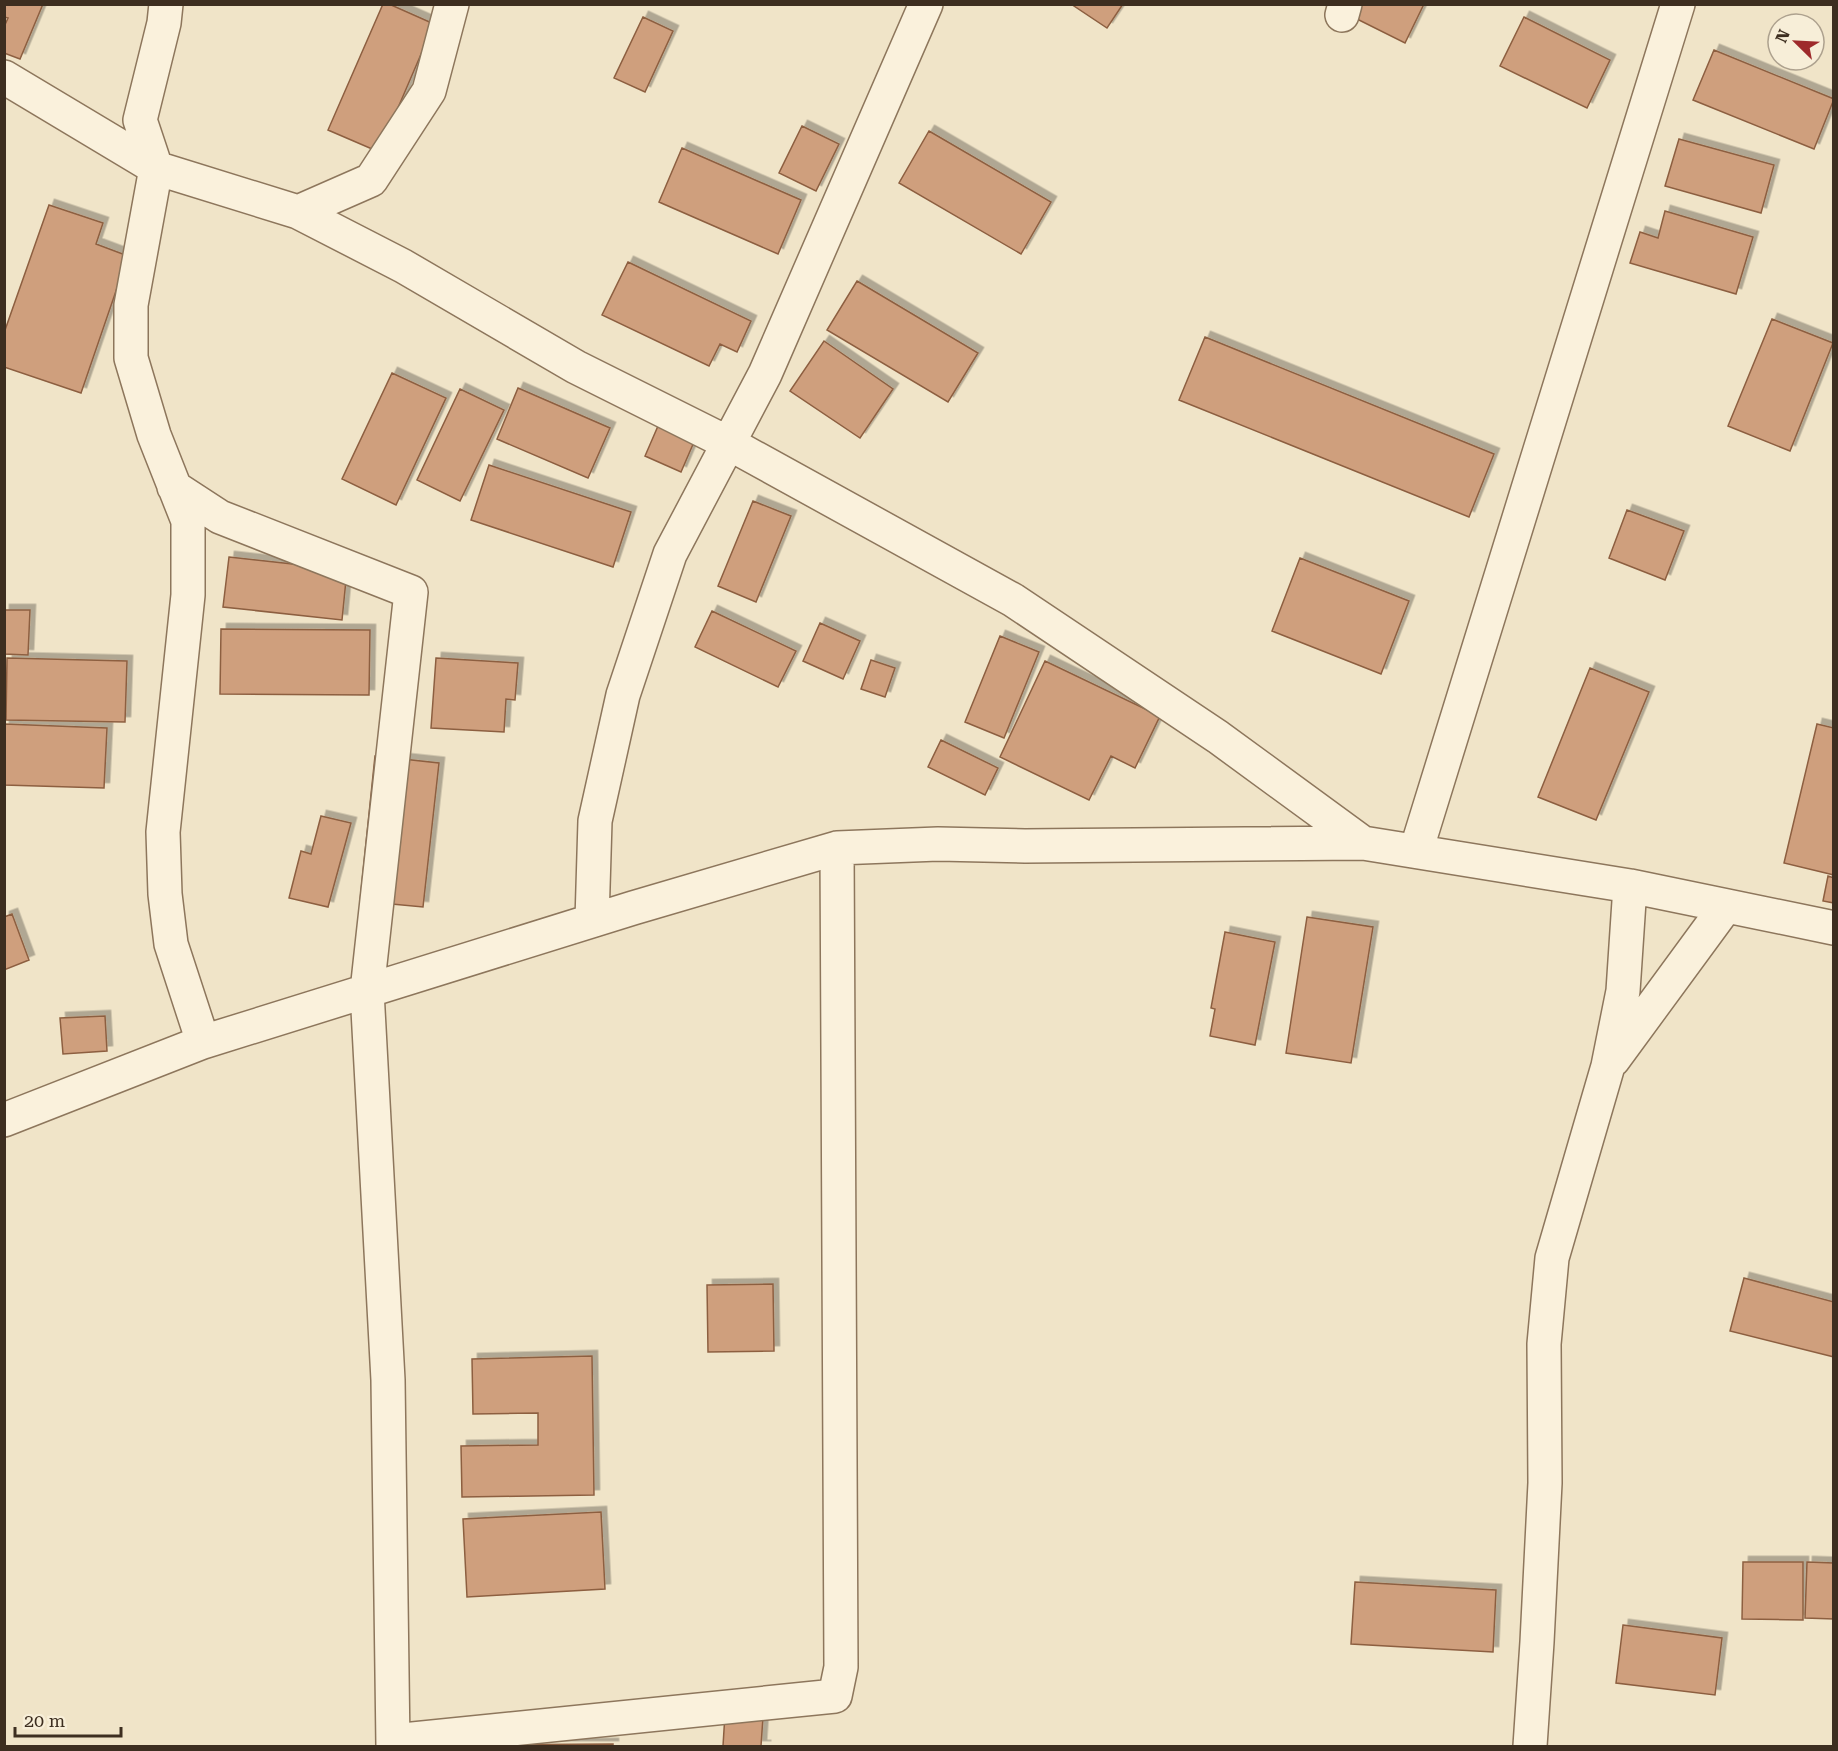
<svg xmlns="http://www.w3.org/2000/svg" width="1838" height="1751" font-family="'Roboto Serif',serif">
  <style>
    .building { fill: #cf9f7d; stroke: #8d5f41; stroke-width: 1.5; filter: url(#shadow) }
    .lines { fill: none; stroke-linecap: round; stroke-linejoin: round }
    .minor-casing { stroke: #8d765c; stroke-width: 36 }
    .minor { stroke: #faf1dc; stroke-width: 33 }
  </style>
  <defs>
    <filter id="shadow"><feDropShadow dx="5.5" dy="-5.5" stdDeviation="0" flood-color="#0004"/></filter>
  </defs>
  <rect width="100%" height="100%" fill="#f0e4c8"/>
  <path class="building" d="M4,4H43L20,59L4,53V27L8,18L4,17Z
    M383,4H389L434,24L379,152L328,130Z
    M1071,4H1123L1107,28Z
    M1341,4H1424L1405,43L1339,10Z
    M643,17L673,31L645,92L614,78Z
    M1524,17L1610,60L1587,108L1500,66Z
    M1714,50L1834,99L1814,149L1693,100Z
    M802,126L839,144L816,191L779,173Z
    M929,131L1051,202L1021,254L899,183Z
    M1679,139L1774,165L1761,213L1665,186Z
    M682,148L801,200L778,254L659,202Z
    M49,205L103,223L96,244L128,256L81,393L4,367V333Z
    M1665,211L1753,237L1736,294L1630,263L1640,232L1658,238Z
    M628,262L751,321L737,352L720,344L709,366L602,315Z
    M857,281L978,353L948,402L827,330Z
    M1772,319L1833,343L1790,451L1728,426Z
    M1205,337L1494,454L1469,517L1179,400Z
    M824,341L893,389L860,438L790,391Z
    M392,373L446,398L396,505L342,479Z
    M518,388L610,428L588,478L497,439Z
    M460,389L504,410L460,501L417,480Z
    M658,426L694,442L681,472L645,456Z
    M489,465L631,512L613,567L471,520Z
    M753,501L791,516L756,602L718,586Z
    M1627,510L1684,531L1665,580L1609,558Z
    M229,557L347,570L342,620L223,607Z
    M1300,558L1409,601L1381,674L1272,631Z
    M4,610H30L28,655L4,654Z
    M712,611L796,651L778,687L695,647Z
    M820,623L860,641L843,679L803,661Z
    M221,629L370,630L369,695L220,694Z
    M1000,636L1039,652L1004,738L965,722Z
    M7,658L127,661L125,722L6,720Z
    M436,658L518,663L515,700L506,699L504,732L431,728Z
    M871,660L895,668L885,697L861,689Z
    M1045,661L1160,716L1135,768L1111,756L1089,800L1000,757Z
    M1590,668L1649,692L1596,820L1538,797Z
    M4,724L107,728L104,788L4,785Z
    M1817,724L1834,728V875L1784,863Z
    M941,740L998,768L985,795L928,767Z
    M375,756L439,763L423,907L360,901Z
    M321,816L351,823L328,907L289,898L301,851L311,854Z
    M1828,876L1834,878V903L1823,901Z
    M12,914L29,960L4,970V917Z
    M1307,917L1373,927L1351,1063L1286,1053Z
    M1225,932L1275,942L1255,1045L1210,1036L1215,1009L1211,1008Z
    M105,1016L107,1051L63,1054L60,1018Z
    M1744,1278L1834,1302V1357L1730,1331Z
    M773,1284L774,1351L708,1352L707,1285Z
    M592,1356L594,1495L462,1497L461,1446L538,1445V1413L473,1414L472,1359Z
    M601,1512L605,1589L467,1597L463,1519Z
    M1743,1562H1803V1620L1742,1619Z
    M1807,1562L1834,1563V1619L1805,1618Z
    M1355,1582L1496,1590L1493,1652L1351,1644Z
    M1623,1625L1722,1638L1715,1695L1616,1683Z
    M725,1714L763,1717L761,1746H766H723Z
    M613,1744V1746H458V1745Z"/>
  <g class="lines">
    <defs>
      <path id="minor" d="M166,4L164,23L140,120L156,168L131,305V358L154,435L188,521V595L163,832L165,894L171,944L203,1042
        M1342,15L1345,4
        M4,77L156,168L298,212L403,266L576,367L730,444L1013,600L1218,737L1363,843
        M298,212L371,180L429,91L452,4
        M174,487L220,517L411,592L367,991L388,1380L393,1746
        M1416,851L1678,4
        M592,920L595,821L623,695L670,554L765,374L926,4
        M1613,1060L1726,906
        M4,1120L203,1042L633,908L837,848L938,844L1025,846L1363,843L1630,886L1834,928
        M393,1741L835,1696L841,1667L837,848
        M1530,1746L1537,1642L1545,1483L1544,1344L1552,1258L1608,1066L1623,991L1630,886"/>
    </defs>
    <use href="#minor" class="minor-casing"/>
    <use href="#minor" class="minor"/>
  </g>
  <rect width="1838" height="1751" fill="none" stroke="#3d2e20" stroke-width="12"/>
  <g transform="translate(1796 42) rotate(294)"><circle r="28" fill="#f7eed8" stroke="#ada18e" stroke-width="1.5"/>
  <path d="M0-4.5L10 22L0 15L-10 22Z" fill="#9e2a2b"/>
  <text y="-9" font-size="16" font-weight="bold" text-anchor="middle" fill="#3d2e20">N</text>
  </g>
  <path d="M15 1727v9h106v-9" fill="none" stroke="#3d2e20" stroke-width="3"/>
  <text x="24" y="1727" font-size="18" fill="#3d2e20" stroke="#f7eed8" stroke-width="4.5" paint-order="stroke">20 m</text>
</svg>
